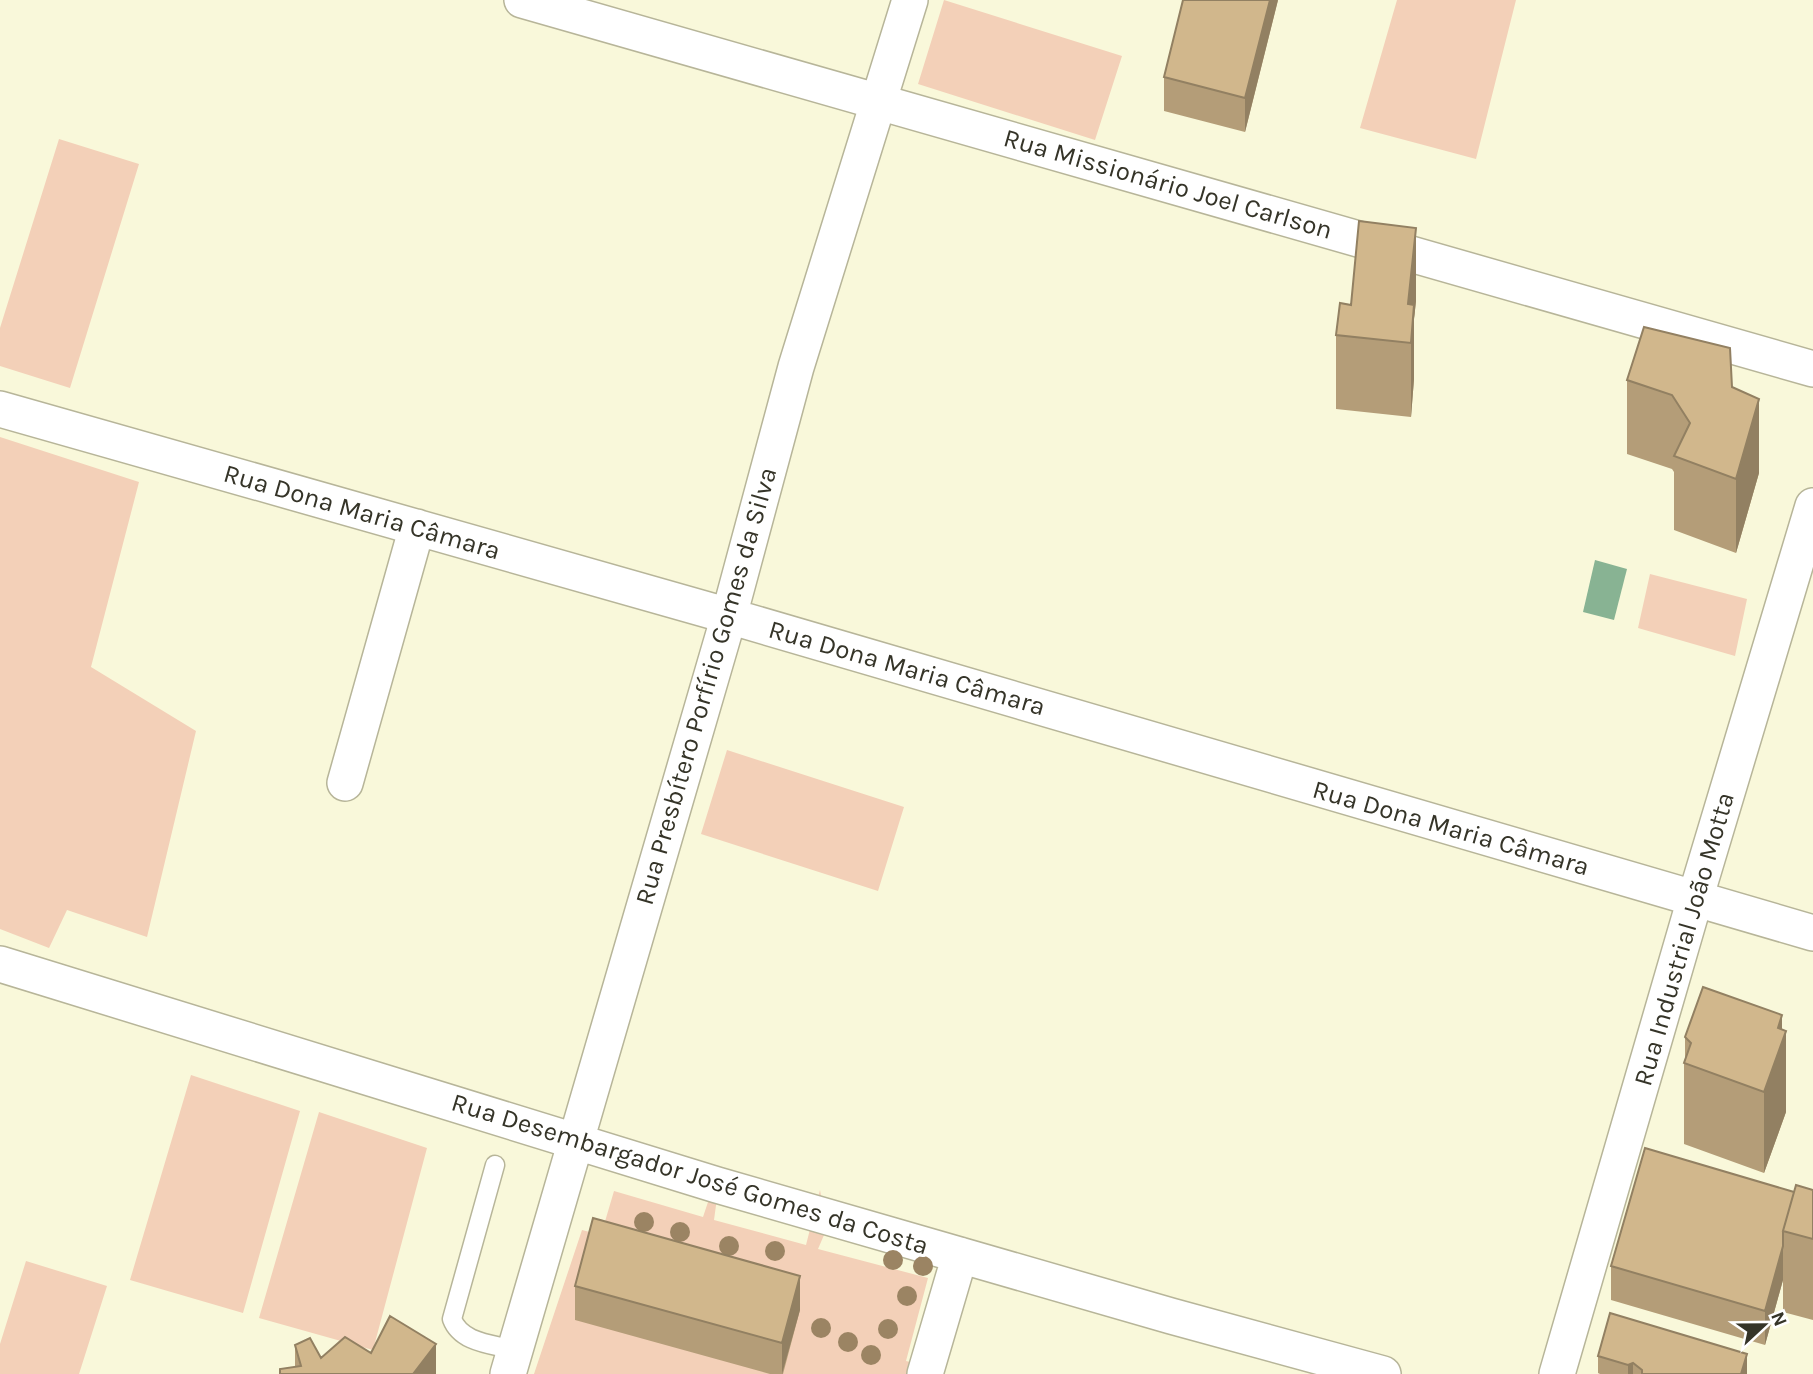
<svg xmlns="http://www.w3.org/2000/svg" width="1813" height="1374" font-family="Karla,sans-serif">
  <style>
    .green { fill: #f3d0b8 }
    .water { fill: #88b393 }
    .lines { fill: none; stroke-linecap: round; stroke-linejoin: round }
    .service-casing { stroke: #b7b599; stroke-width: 21 }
    .minor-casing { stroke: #b7b599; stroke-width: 38 }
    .service { stroke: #fff; stroke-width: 18 }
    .minor { stroke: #fff; stroke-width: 35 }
    .tree { fill: #9b8463 }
    .wall { fill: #b49d78 }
    .shaded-wall { fill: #928062 }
    .building { fill: #d1b78c; stroke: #928062; stroke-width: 2 }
    .labels { text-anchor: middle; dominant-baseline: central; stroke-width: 6; stroke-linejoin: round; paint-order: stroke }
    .street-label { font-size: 26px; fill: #353428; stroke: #fff }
  </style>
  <rect width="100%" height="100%" fill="#f9f8da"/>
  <path class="green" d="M944,0L1122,56L1095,140L918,84Z
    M1397,0H1516L1476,159L1360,128Z
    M59,139L139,164L70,388L0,366V328Z
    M0,437L139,482L91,667L196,731L147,937L67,910L49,948L0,929Z
    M1650,574L1747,599L1735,656L1638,628Z
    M727,750L904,807L878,891L701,834Z
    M191,1075L300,1111L243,1313L130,1280Z
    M319,1112L427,1148L373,1350L259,1318Z
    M820,1190L827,1228L818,1249L928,1278L906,1361L927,1366L925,1374H534L582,1230L601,1235L614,1191L703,1217L710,1196L717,1198L714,1220L806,1245Z
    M26,1261L107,1286L79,1374H0V1344Z"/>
  <path class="water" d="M1595,560L1627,569L1614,620L1583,612Z"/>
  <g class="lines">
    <defs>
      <path id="service" d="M495,1165L452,1319C461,1343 492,1344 514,1350"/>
      <path id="minor" d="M522,0L1813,369
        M0,409L729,616L1813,933
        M345,783L417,527
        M0,964L717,1185L1171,1316L1383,1374
        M508,1374L729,616L796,367L910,0
        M925,1374L960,1255
        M1557,1374L1695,899L1813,506"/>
    </defs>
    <use href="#service" class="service-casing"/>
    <use href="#minor" class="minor-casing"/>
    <use href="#service" class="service"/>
    <use href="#minor" class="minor"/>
  </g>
  <g class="tree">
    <circle cx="644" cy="1222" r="10"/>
    <circle cx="680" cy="1232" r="10"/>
    <circle cx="729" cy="1246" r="10"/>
    <circle cx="775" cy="1251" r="10"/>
    <circle cx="893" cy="1260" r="10"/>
    <circle cx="923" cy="1266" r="10"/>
    <circle cx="907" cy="1296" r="10"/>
    <circle cx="821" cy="1328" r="10"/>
    <circle cx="888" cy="1329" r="10"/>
    <circle cx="848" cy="1342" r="10"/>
    <circle cx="871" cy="1355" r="10"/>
  </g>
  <path class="wall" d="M1278,0L1245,132L1164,111V77Z
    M1416,301L1414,319V379L1411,417L1336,409V335L1351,305Z
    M1627,380L1732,387L1759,473L1736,553L1674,530V472L1672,469L1627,454Z
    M1782,1030L1786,1112L1764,1173L1684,1144V1063L1685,1059V1037Z
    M1813,1190V1320L1783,1312V1280L1765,1345L1611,1300V1266L1794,1192Z
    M575,1286L800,1310L783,1374H770L575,1320Z
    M295,1345L321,1358L371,1353L436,1374L295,1367Z
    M1598,1356L1747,1372V1374H1600L1598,1373Z"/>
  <path class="shaded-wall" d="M1270,0H1278L1245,132V98Z
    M1416,228V301L1414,319V379L1411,417V343L1408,304Z
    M1759,399V473L1736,553V479Z
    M1782,1015V1042L1786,1031V1112L1764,1173V1092L1778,1028Z
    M1783,1246V1280L1765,1345V1311Z
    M800,1276V1310L782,1374V1343Z
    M436,1344V1374H413Z
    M1747,1354V1374H1741Z
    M1633,1363V1374H1628V1365Z"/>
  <path class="building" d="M1183,0H1270L1245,98L1164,77Z
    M1359,221L1416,228L1408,304L1414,305L1411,343L1336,335L1340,303L1351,305Z
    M1644,327L1730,348L1732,387L1759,399L1736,479L1674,456L1690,423L1672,395L1627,380Z
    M1703,987L1782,1015L1778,1028L1786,1031L1764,1092L1684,1063L1691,1043L1685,1037Z
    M1645,1148L1794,1192L1783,1231V1246L1765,1311L1611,1266Z
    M1796,1185L1813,1190V1239L1783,1231Z
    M593,1218L800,1276L782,1343L575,1286Z
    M1610,1313L1747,1354L1741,1374H1642V1370L1633,1363L1628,1365L1598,1356Z
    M390,1316L436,1344L413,1374H280V1369L301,1366L295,1345L310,1338L321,1358L345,1337L371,1353Z"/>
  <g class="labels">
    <g class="street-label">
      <text transform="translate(1168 184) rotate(16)">Rua Missionário Joel Carlson</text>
      <text transform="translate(362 512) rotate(16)">Rua Dona Maria Câmara</text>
      <text transform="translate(907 668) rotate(16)">Rua Dona Maria Câmara</text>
      <text transform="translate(706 686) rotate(-74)">Rua Presbítero Porfírio Gomes da Silva</text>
      <text transform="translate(1451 828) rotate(16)">Rua Dona Maria Câmara</text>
      <text transform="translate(1684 939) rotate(-74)">Rua Industrial João Motta</text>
      <text transform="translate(690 1174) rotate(17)">Rua Desembargador José Gomes da Costa</text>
    </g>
  </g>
  <g transform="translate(1764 1325) rotate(68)" stroke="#ffffff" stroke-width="5" paint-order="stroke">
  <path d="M0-5L12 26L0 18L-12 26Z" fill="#353428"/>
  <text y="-10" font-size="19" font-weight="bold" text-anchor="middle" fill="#353428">N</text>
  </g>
</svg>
